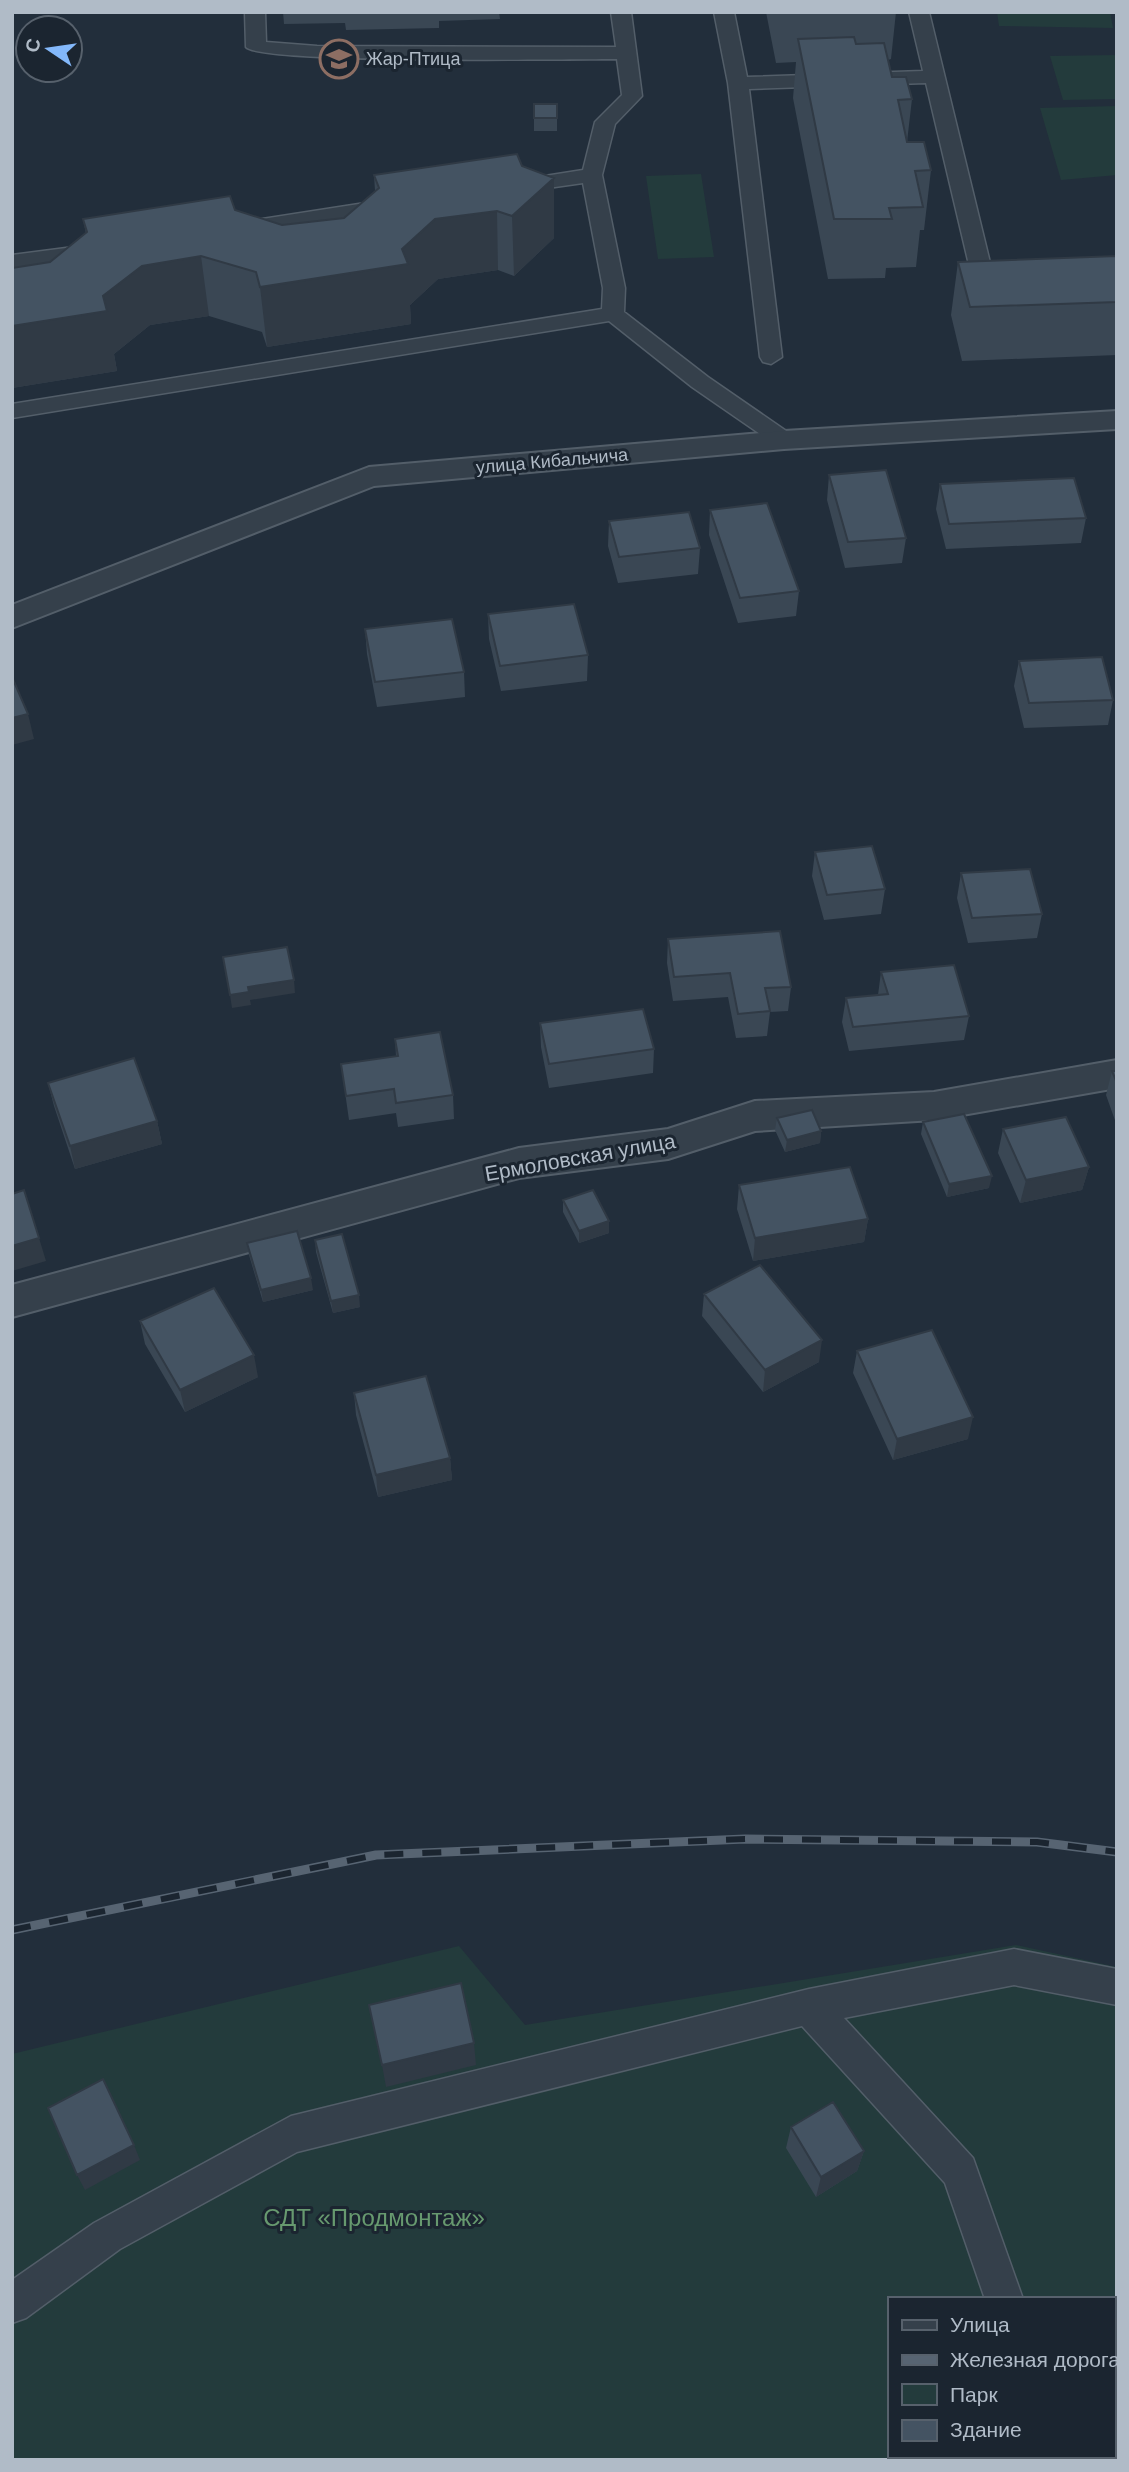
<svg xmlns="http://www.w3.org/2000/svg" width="1129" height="2472" font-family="Helvetica,sans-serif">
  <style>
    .green { fill: #233b3c; fill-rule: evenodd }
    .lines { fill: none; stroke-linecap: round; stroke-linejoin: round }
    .service-casing { stroke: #535e69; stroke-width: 3 }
    .minor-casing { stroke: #535e69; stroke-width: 4 }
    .tertiary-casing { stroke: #535e69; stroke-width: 4 }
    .service { fill: #35404b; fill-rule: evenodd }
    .minor { fill: #35404b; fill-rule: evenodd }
    .tertiary { fill: #35404b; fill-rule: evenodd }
    .rail-casing { stroke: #576472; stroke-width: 9 }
    .rail { stroke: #1b2530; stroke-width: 6; stroke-dasharray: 19; stroke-linecap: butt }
    .wall { fill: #3a4754 }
    .shaded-wall { fill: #303a45 }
    .building { fill: #445362; stroke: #303a45; stroke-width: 2 }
    .labels { text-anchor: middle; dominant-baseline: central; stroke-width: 6; stroke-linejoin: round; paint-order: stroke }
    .far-poi-label { font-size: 18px; fill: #b0bbc7; stroke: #1b2530; text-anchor: start }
    .far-street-label { font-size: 18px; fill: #b0bbc7; stroke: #1b2530 }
    .street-label { font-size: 21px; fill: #b0bbc7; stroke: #1b2530 }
    .near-park-label { font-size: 24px; fill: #67996f; stroke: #1b2530 }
  </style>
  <rect width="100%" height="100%" fill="#222e3b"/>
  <path class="green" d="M997,12H1110L1113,28L999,26Z
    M1117,55V99L1063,100L1050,56Z
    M1117,106V175L1061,180L1040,108Z
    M701,174L714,257L658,259L646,176Z
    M1016,1945L1117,1967V2460H12V2054L459,1946L525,2025ZM889,2299H1113V2456H889Z"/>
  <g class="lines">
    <defs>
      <path id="service" d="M245,12H265L266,42L317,46L616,47L611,12H631L642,96L615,124L602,175L625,288L624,312L708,377L792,435L796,440L792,445H776L692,387L609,321L12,418V404L602,309L603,288L583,183L513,193L503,187L513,181L583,170L595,122L622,95L617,59C574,59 259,64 246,47Z
        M714,12H734L747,77L923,71L909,12H929L994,279L1005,281L1008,286L1005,291L985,293L974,286L926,83L749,89L782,357L771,364L763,362L760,357L728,83Z
        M391,199L402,205L398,209L236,235L225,229L236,223Z
        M97,244L105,245L108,250L105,255L12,268V255Z
        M1014,1949L1117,1969V2005L1014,1985L844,2018L973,2158L1023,2299H985L945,2183L802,2026L297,2152L120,2249L26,2318L12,2323V2280L94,2223L291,2116L809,1989Z
        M1038,2456H1078L1079,2460H1039Z"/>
      <path id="minor" d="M1117,1060V1088L934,1120L755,1131L668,1159L519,1178L12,1317V1285L519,1148L668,1129L755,1101L934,1092Z"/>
      <path id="tertiary" d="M1117,411V429L784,449L374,486L12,628V605L369,467L784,431Z"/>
    </defs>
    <use href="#service" class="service-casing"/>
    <use href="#minor" class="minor-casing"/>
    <use href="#tertiary" class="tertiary-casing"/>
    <use href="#service" class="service"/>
    <use href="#minor" class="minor"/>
    <use href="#tertiary" class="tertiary"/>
    <defs>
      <path id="rail" d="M12,1930L376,1855L745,1839L1037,1842L1117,1852"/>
    </defs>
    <use href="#rail" class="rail-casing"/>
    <use href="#rail" class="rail"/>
  </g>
  <path class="wall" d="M283,12H499L500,19L439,21V28L346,30L345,23L284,24Z
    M766,12H896L891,59L888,60L892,77L912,99L907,142L931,170L924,230H920L916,267L886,268L885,278L828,279L793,98L796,62L776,63Z
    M534,104H557V131H534Z
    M517,154L554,238L514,276L498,270L438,279L410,305L411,324L267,347L262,332L209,316L150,325L114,354L117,371L12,388V268L50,262L86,234L83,219L235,210L282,225L344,218L375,191L374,175Z
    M1117,256V355L962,361L951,315L958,262Z
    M829,475L906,538L902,563L845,568L827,500Z
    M940,484L1086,518L1081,543L946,549L936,509Z
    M710,510L799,591L796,616L738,623L709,535Z
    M609,521L700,548L698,574L618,583L608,546Z
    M488,614L588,655L587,681L501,691L489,639Z
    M365,629L464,672L465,697L377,707L367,654Z
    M1019,661L1113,700L1108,725L1024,728L1014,686Z
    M815,852L885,889L881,914L824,920L812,876Z
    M961,873L1042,914L1037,938L968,943L957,898Z
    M668,939L791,987L788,1011L770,1012L767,1036L736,1038L728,997L673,1001L667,963Z
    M881,972L969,1016L964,1040L849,1051L842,1022L846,998L878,995Z
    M540,1023L654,1049L653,1073L549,1088L541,1047Z
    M395,1039L453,1095L454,1119L398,1127L396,1113L349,1120L341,1064L396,1056Z
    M1112,1071H1117V1126L1106,1095Z
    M48,1083L157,1121L162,1144L75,1169L54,1106Z
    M777,1118L821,1131L820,1143L785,1152L775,1130Z
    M923,1122L989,1188L947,1197L921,1134Z
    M1003,1129L1089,1167L1082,1190L1020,1203L998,1153Z
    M739,1185L868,1219L864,1242L753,1261L737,1209Z
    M563,1200L609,1233L579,1243L563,1212Z
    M315,1240L360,1307L333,1313L316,1252Z
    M247,1243L313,1290L263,1302L249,1255Z
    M704,1294L819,1362L763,1392L702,1316Z
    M140,1321L258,1377L185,1412L145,1344Z
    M857,1351L968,1439L893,1460L853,1373Z
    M354,1393L450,1458L452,1480L378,1497L356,1415Z
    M791,2127L864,2151L857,2171L816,2197L786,2148Z"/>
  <path class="shaded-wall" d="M554,178V238L514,276L512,216Z
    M497,211L498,270L438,279L410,305L411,324L267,347L260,287L402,249L435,219Z
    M201,256L209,316L150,325L114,354L117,371L12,388V326L142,266Z
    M28,714L34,739L12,745V718Z
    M294,980L295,993L250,1000L251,1005L232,1008L230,995L248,987Z
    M157,1121L162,1144L75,1169L70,1146Z
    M821,1131L820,1143L785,1152L787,1140Z
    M1089,1167L1082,1190L1020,1203L1026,1180Z
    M992,1176L989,1188L947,1197L949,1184Z
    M868,1219L864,1242L753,1261L755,1238Z
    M609,1221V1233L579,1243V1231Z
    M39,1238L46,1261L12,1271V1246Z
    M311,1278L313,1290L263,1302L261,1290Z
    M359,1295L360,1307L333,1313L331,1301Z
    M822,1340L819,1362L763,1392L765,1370Z
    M254,1355L258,1377L185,1412L180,1390Z
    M973,1417L968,1439L893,1460L897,1439Z
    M450,1458L452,1480L378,1497L376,1475Z
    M474,2043L476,2065L386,2087L382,2065Z
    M134,2145L140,2160L85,2190L77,2175Z
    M864,2151L857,2171L816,2197L821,2177Z"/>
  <path class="building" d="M854,37L856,44L884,43L892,77H906L912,99L898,100L907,142H924L931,170L915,171L923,207L889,208L892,219H834L798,39Z
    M534,104H557V118H534Z
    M517,154L522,166L554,178L512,216L497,211L435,219L402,249L408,264L260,287L256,272L201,256L142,266L103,296L107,311L12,326V268L50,262L87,232L83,219L230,196L235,210L282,225L344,218L379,188L374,175Z
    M1117,256V302L970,307L958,262Z
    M886,470L906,538L848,542L829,475Z
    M1074,478L1086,518L949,524L940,484Z
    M767,503L799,591L740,598L710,510Z
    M689,512L700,548L619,557L609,521Z
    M574,604L588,655L500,666L488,614Z
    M452,619L464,672L375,682L365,629Z
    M1102,657L1113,700L1029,703L1019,661Z
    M12,677L28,714L12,718Z
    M872,846L885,889L827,895L815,852Z
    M1030,869L1042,914L972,918L961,873Z
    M780,931L791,987L765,988L770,1011L738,1014L730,973L674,977L668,939Z
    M287,947L294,980L248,987L249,992L230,995L223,957Z
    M954,965L969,1016L853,1027L846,998L888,994L881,972Z
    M643,1009L654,1049L549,1064L540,1023Z
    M440,1032L453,1095L396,1103L394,1089L346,1096L341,1064L398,1056L395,1039Z
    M134,1058L157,1121L70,1146L48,1083Z
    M1112,1071H1117V1083Z
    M812,1110L821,1131L787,1140L777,1118Z
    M964,1114L992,1176L949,1184L923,1122Z
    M1066,1117L1089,1167L1026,1180L1003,1129Z
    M850,1167L868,1219L755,1238L739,1185Z
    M24,1190L39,1238L12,1246V1194Z
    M593,1190L609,1221L579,1231L563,1200Z
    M297,1231L311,1278L261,1290L247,1243Z
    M342,1234L359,1295L331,1301L315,1240Z
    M760,1265L822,1340L765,1370L704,1294Z
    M214,1288L254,1355L180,1390L140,1321Z
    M932,1330L973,1417L897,1439L857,1351Z
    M426,1376L450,1458L376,1475L354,1393Z
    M461,1983L474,2043L382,2065L369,2005Z
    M103,2079L134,2145L77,2175L48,2108Z
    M833,2102L864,2151L821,2177L791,2127Z"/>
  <defs>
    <symbol id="school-ring" viewBox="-11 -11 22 22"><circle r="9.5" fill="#1b2530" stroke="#8d6e63" stroke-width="1.5"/><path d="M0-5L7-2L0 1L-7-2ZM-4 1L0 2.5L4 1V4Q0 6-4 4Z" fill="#8d6e63"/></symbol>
  </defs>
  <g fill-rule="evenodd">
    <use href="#school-ring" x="317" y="37" width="44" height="44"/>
  </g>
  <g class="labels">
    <g class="far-poi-label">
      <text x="366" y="59">Жар-Птица</text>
    </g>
    <g class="far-street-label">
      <text transform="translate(552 461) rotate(-5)">улица Кибальчича</text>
    </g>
    <g class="street-label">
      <text transform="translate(580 1157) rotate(-10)">Ермоловская улица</text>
    </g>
    <g class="near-park-label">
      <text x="374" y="2217">СДТ «Продмонтаж»</text>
    </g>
  </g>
  <rect width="1129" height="2472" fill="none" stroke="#b0bbc7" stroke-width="28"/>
  <rect x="888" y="2297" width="228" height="161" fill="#1b2530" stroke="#57616c" stroke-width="2"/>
  <rect x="902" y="2320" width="35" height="10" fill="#35404b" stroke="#57616c" stroke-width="2"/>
  <text x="950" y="2332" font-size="21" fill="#b0bbc7">Улица</text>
  <rect x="902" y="2355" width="35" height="10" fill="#576472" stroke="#57616c" stroke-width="2"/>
  <text x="950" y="2367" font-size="21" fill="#b0bbc7">Железная дорога</text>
  <rect x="902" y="2384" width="35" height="21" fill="#233b3c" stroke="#57616c" stroke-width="2"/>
  <text x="950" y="2402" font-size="21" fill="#b0bbc7">Парк</text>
  <rect x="902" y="2420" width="35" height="21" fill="#445362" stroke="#57616c" stroke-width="2"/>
  <text x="950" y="2437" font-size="21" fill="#b0bbc7">Здание</text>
  <g transform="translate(49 49) rotate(283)"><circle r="33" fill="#1b2530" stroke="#57616c" stroke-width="2"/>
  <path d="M0-5L12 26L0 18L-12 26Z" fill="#83b8fa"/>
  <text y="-10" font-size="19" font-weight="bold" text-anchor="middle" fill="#b0bbc7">С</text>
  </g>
</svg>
